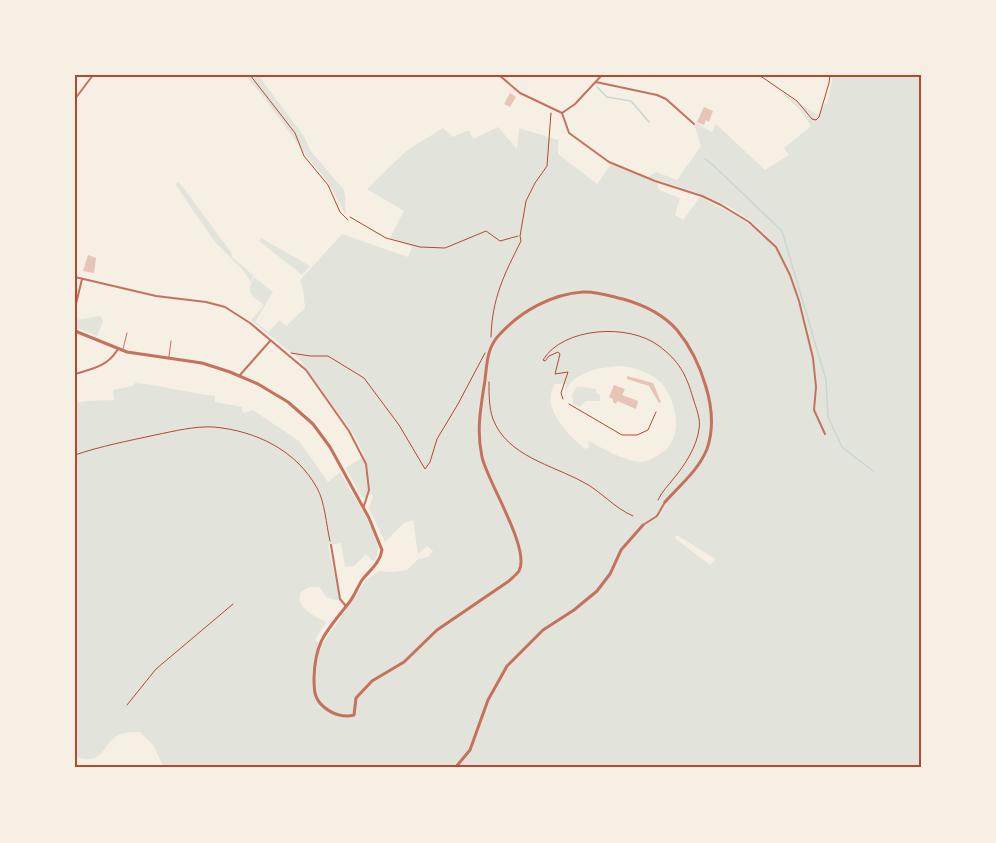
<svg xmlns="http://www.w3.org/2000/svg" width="996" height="843" font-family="Inter,sans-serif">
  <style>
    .green { fill: #e2e4dc; fill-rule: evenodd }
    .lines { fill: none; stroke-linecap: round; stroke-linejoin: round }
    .stream { stroke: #c9d6d2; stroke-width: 1.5 }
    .building { fill: #e6c5b7 }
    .path { stroke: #b5482f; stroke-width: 1 }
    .service { stroke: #c5725c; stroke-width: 1 }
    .minor { stroke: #c5725c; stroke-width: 2 }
    .tertiary { stroke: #c5725c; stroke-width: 3 }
    .neatline { fill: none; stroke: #b5482f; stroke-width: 2 }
  </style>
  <rect width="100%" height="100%" fill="#f6efe4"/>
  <path class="green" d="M245,75H258L304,136L310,150L344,190C345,191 346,212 346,216L328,182L305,154L265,99Z
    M833,75H921V768H164L153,745L140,732C135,732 129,732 124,733C102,738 106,769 75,756V403C86,400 101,401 114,400L113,390L132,386L135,383C162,385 188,393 215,396V402L242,407V411L244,413L253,410L299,441L328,482L340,472C350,491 376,529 378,549C378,554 376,558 374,562L366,554L354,566L345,567L341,543L328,545L340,601L326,597L319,587H309L300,593C297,609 313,615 326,622L315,640L322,645L366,580L379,571L392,572L407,570L418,559L428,557L433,551L427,546L418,554L413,520L404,523L385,542L369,508L373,496L371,494L363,499L346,468L365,456L351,430L300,360L251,320L264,305C250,294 246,294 254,277L273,292L255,322L269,332L279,320L286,326L305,308L303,289L300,280L342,234L408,257L412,247L390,238L404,211L367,189L406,151L443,128L453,137L469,130L473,139L498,127L517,149L519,128L558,140V154L597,184L611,164L657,183L659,190L680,198L675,215L683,220L700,197L735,215L767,237C739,202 689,190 648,177L656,172L677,180L701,146L694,124L696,123L712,132L716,124L765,170L789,155L784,148L811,126L800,110L781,92L818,115L825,103L827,104ZM621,366C637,368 656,374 665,388C678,408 683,440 660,454C654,458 647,462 639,462C621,460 604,448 588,441L589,447L585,449C569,435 539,407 555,384H566L564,396C570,372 600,367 621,366ZM677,535L715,559V560L710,565L675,538Z
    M179,182L231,252L232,257L253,275L251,282L242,269L215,242L175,184Z
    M261,238L310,266L302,275L259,241Z
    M101,316L103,321L97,336L75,327V320Z
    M577,386L596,389V393L600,395V401H586L580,407L573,404L572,395Z"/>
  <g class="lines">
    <path class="stream" d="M597,87L607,97L631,101L649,122
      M705,159L713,165L782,231L826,380L828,417L842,447L873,471"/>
  </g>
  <path class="building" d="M510,93L516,97L510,107L504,104Z
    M704,107L713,111L709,122L706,120L704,125L697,122Z
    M88,255L96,258L94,273L83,271Z
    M627,376L653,383L661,402L659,403L649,386L627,379Z
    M614,385L625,389L622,395L638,401L636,409L617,401L616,404L613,402V399L609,397Z"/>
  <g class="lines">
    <path class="path" d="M250,75L295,133L304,156L328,185L340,212L348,220
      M759,75L797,101L812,119L816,120L819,117L829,83L830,75
      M350,217L386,238L420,247L445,248L486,231L500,241L518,236
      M491,337C492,298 504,275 521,241L520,236L526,201L535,183L547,166L551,113
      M291,353L310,356H328L364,378L399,425L425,469L430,462L437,439L458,404L485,353
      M489,382C489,395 489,408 493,419C507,456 552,465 583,482C601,491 614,508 633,516
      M563,399L561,393L568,372L555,374L560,354L558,352L549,356L545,361L543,360C563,327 629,323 659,346C679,361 686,374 693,398C696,408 701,419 699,429C697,446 685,465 674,478C669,485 662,491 658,500
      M569,404L622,435H637L648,430L656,412
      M75,455C101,446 128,441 155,435C175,431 194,426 214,427C256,431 296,450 317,488C325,502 326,524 330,541
      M127,705L156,669L233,604"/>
    <path class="service" d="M123,349L127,333
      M169,357L171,341"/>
    <path class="minor" d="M499,75L520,93L562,113L575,104L602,75
      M596,82L657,95L666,99L694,124
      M75,99L93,75
      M562,113L569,133L609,162L655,181L702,196L721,205L749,222L776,247L790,275L799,301L813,358L816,387L814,410L825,434
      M75,277L156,296L206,302L225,307L250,323L306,370L349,431L366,464L369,490L364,506
      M75,308L82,279
      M75,374C93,369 108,366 118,349
      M240,375L270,341
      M643,525L657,516L665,502
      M331,545L340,599L346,606"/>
    <path class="tertiary" d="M75,331L127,352L202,363L230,372L258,384L288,402L313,424L330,447L369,518L382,550C380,563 370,570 362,580C357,588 354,597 348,604C326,632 315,641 314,678C314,690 314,699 324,707C332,714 344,718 354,715L356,698L372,681L404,662L437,630L509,581C512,578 517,574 519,571C531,549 487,481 482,457C476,430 481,406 485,380C487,363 487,347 500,334C521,311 552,294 583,292C596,291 610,296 623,299C644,305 663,314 677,330C691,347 700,366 706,387C712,407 714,429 707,449C698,471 680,485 665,502
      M455,768L470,750L488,700L507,666L543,630L574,610L597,591L610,574L621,550L643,525"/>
  </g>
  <rect width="996" height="843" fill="none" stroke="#f6efe4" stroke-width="153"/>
  <rect x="76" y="76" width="844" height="690" class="neatline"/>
</svg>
